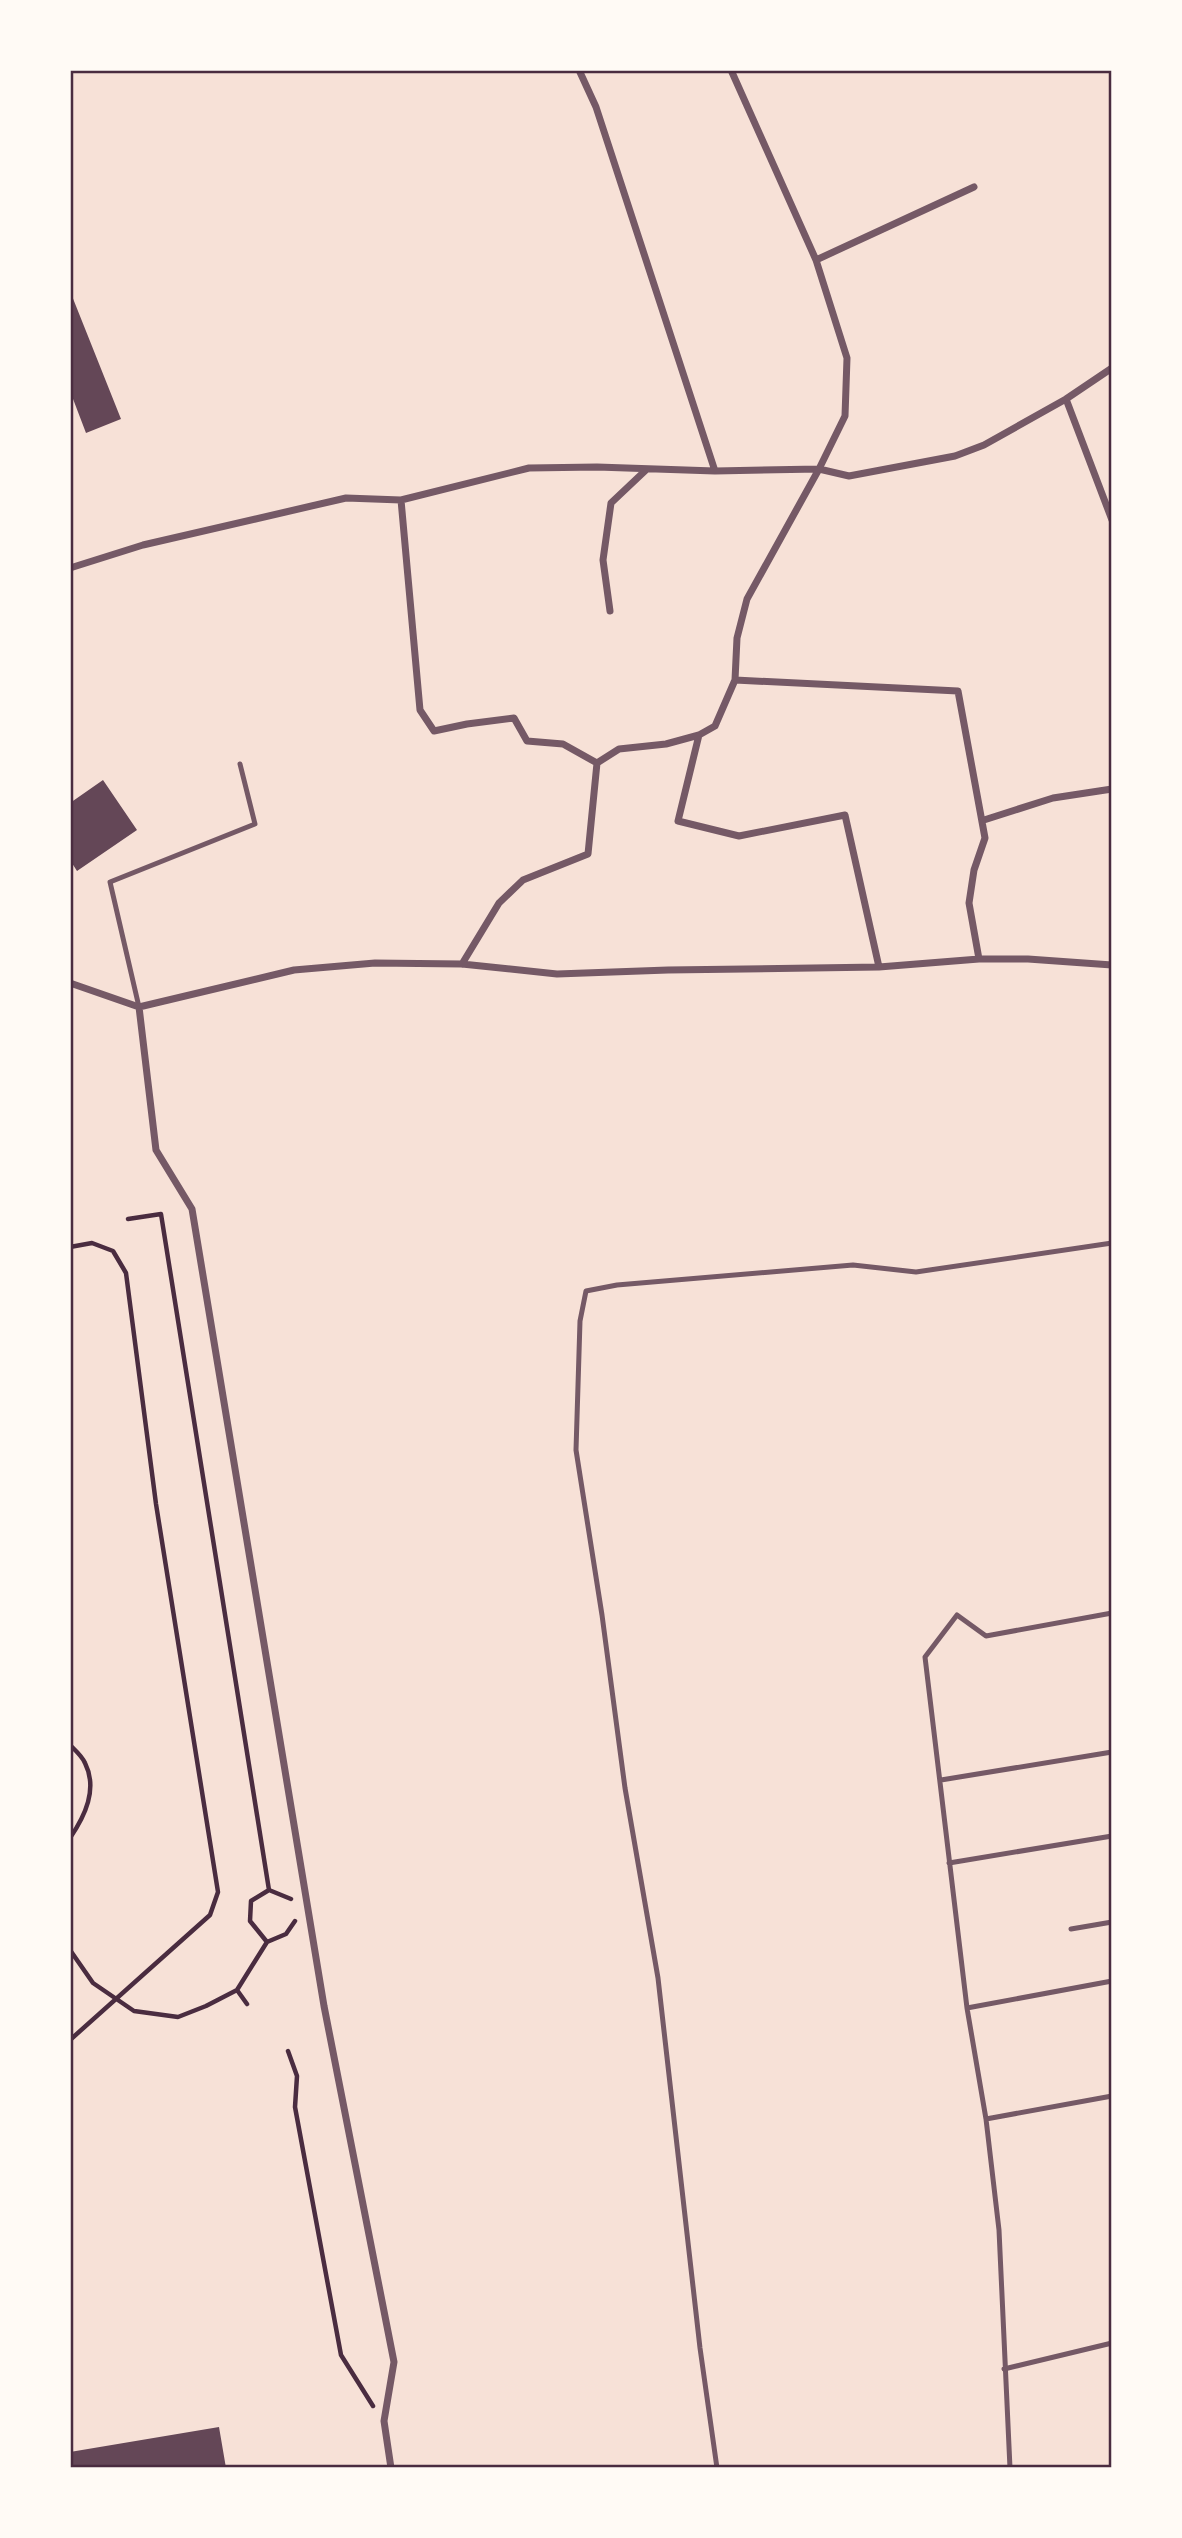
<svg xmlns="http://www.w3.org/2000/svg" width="1182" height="2538" font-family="'Work Sans',sans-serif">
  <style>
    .building { fill: #644757 }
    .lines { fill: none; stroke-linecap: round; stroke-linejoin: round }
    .path { stroke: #4a2c40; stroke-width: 4.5 }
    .service { stroke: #755966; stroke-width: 5 }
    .minor { stroke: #755966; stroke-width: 7 }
    .neatline { fill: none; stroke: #4a2c40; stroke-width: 2.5 }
  </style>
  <rect width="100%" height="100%" fill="#f7e1d7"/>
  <path class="building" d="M70,291L121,419L86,433L70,391Z
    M103,780L137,830L77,871L70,860V803Z
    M219,2427L226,2468H70V2452Z"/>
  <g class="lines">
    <path class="path" d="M128,1219L161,1214L269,1890L251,1901L250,1921L267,1942
      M70,1247L92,1243L113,1251L126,1273L156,1504L218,1892L210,1915L70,2040
      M70,1745C75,1750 82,1756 85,1763C98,1789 85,1816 70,1838
      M269,1890L291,1899
      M70,1950L93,1983L134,2011L178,2017L206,2006L237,1990L267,1942L286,1934L295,1921
      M237,1990L247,2004
      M288,2051L297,2076L295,2107L341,2355L373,2406"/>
    <path class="service" d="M139,1007L110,882L255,824L240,764
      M941,1780L1112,1752
      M949,1863L1112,1836
      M1071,1929L1112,1922
      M967,2008L1112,1981
      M986,2119L1112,2096
      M1004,2369L1112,2343
      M717,2468L700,2348L658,1978L625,1788L602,1615L576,1450L580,1321L586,1291L617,1285L853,1265L916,1272L1112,1243
      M1010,2468L999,2230L986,2119L967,2008L925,1657L957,1615L986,1636L1112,1613"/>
    <path class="minor" d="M579,70L596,107L715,471
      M816,260L974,187
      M1066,399L1112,520
      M401,500L420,710L434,731L467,724L514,718L527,741L563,744L597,763
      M70,568L143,545L346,498L401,500L529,468L597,467L715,471L819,469L849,476L955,456L984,445L1066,399L1112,368
      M610,611L603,560L611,503L647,469
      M735,680L958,691L985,838L974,870L969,903L979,959
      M699,735L678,821L739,836L845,815L879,967
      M984,820L1053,798L1112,789
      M462,964L499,903L523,880L588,854L597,763L619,749L666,744L699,735L715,726L735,680L737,638L747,599L819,469L845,416L847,358L816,260L731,70
      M70,983L139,1007L294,970L375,963L462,964L557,974L668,970L879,967L979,959H1028L1112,965
      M139,1007L156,1150L192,1209L324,2006L394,2362L384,2421L391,2468"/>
  </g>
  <rect width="1182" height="2538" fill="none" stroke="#fffaf5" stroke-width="144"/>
  <rect x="72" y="72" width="1038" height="2394" class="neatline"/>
</svg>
